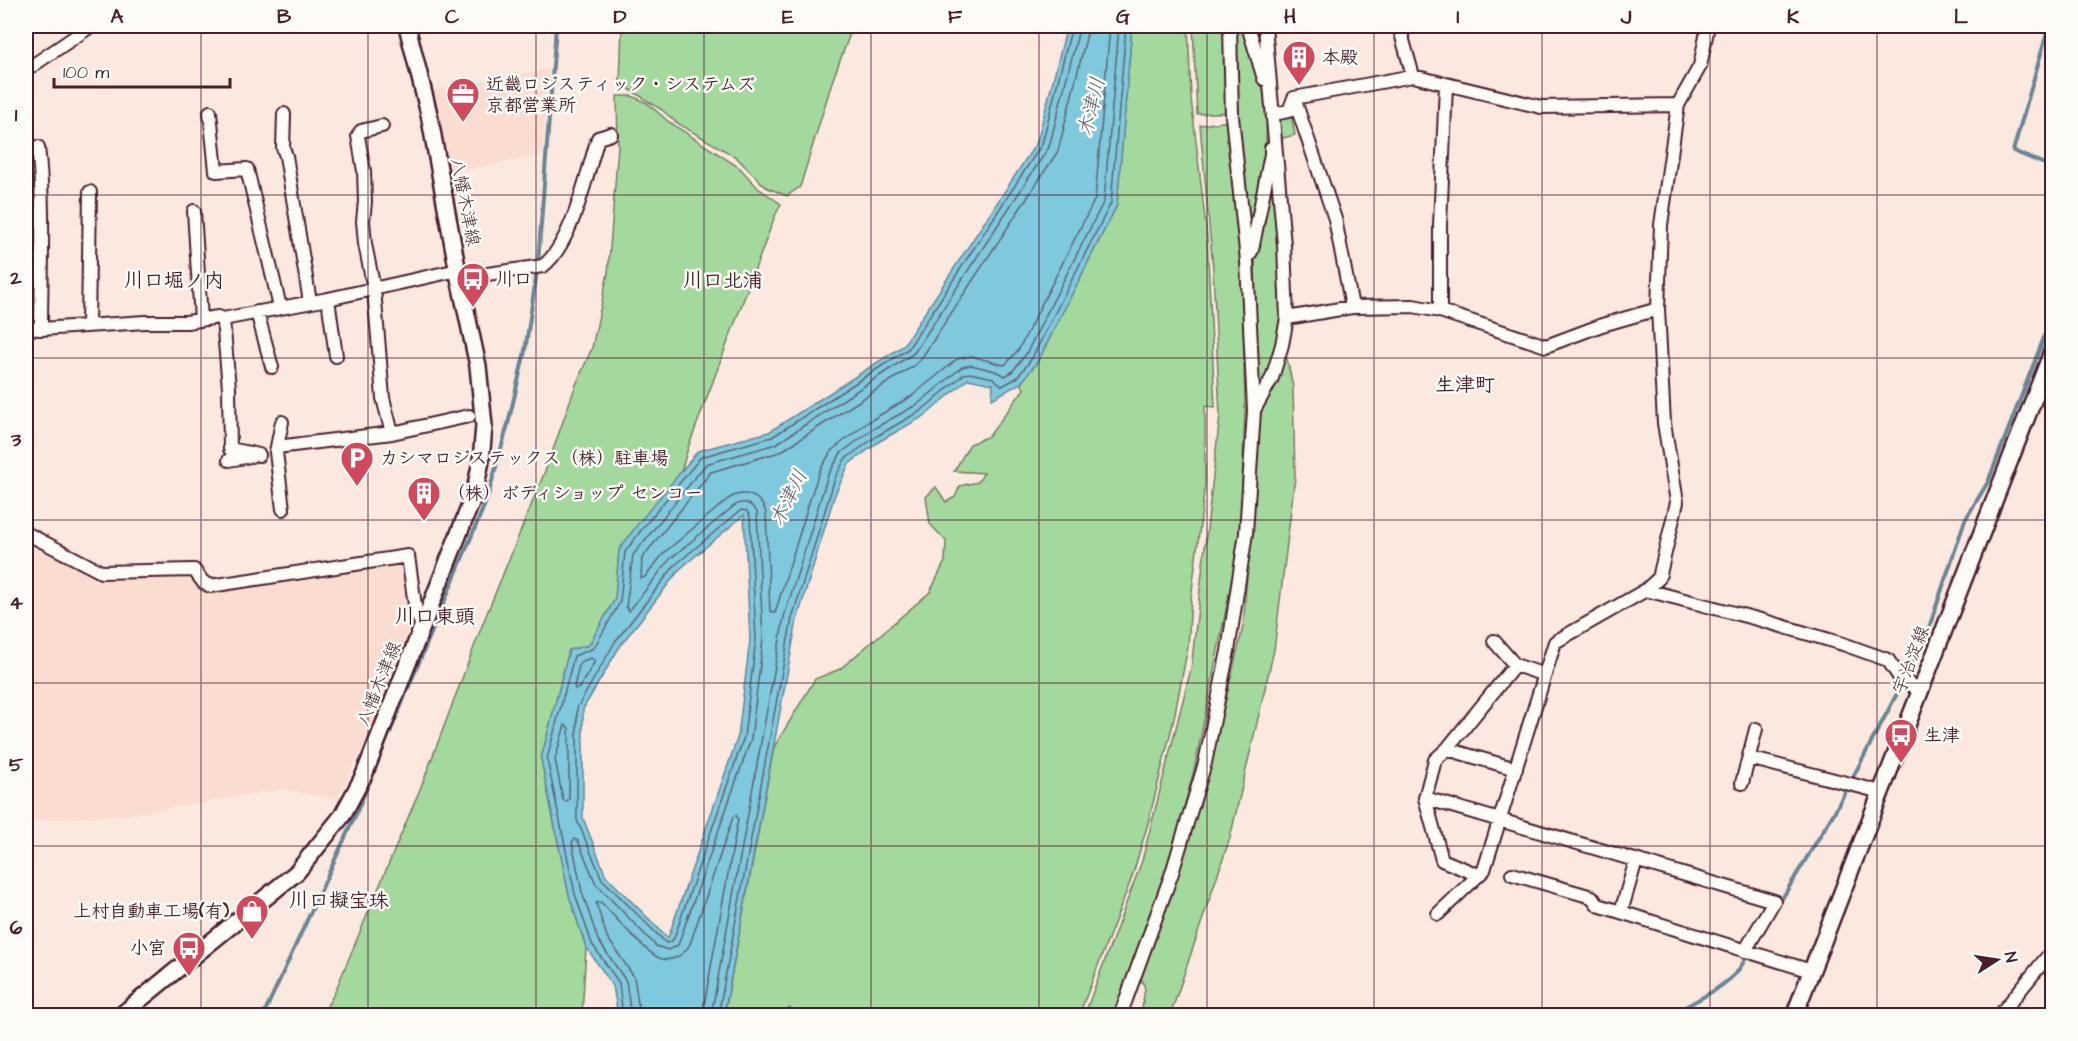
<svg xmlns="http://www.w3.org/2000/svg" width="2078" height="1041" font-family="'Architects Daughter','Klee One',sans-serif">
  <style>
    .built { fill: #fadcd0 }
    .green { fill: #a3d99c; stroke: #767c64; stroke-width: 1.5 }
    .water { fill: #7ec9de; stroke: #698596; stroke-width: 1.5; fill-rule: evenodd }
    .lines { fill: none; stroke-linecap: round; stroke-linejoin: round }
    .shore { stroke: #5f6373; stroke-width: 1.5 }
    .stream { stroke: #698596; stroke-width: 4 }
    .minor-casing { stroke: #4a1f2b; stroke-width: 16 }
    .major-casing { stroke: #4a1f2b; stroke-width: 20 }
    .minor { stroke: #fdfcf7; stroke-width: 12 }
    .major { stroke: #fdfcf7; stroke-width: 15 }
    .grid { fill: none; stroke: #4a1f2b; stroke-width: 1.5; stroke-opacity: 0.55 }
    .labels { text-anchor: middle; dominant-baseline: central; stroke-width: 5; stroke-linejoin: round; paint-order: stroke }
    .poi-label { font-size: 18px; font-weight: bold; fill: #4a1f2b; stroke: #fdfcf7; text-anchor: start }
    .street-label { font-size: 18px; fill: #4a1f2b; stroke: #fdfcf7 }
    .water-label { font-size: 20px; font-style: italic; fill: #5c5a6a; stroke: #fdfcf7 }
    .neighbourhood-label { font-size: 20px; font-weight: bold; fill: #4a1f2b; stroke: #fdfcf7 }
    .neatline { fill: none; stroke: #4a1f2b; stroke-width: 2 }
    .grid-label { font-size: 20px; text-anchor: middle; font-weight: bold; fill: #4a1f2b }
  </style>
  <rect width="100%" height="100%" fill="#fbe9e0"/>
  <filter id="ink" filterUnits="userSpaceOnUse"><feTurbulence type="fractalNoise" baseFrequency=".0167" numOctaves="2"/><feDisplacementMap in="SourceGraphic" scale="12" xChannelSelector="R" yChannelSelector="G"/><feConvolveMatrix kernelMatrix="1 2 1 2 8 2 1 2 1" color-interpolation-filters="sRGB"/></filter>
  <g filter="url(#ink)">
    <path class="built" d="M549,69L542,155L449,173L431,91Z
      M26,538L100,576L189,575L202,589L212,591L403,562L412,625L376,719L337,799L283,789L134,814L27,821L29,836H26Z"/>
    <path class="green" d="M622,26H853L833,79L800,187L787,196L766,187L736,157L677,123L662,110L620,83Z
      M1132,26H1188L1191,98L1207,236L1215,407L1205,406V484L1191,599L1188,647L1173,723L1148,823L1132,877L1079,1015L809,1016L789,1008L786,1015L724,1016L774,747L815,679L840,669L930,592L945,561L946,541L930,524L926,497L936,487L946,502L955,497L960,486L978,482L984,473L954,471L970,444L989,436L1024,389L1021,383L1038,361L1117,205Z
      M1193,26H1226L1231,112L1197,114Z
      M1235,26H1242C1251,52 1265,83 1266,111C1269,156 1257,202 1251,246L1239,121Z
      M617,96H632L647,103L669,122L740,168L758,188L781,204L775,216L688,448L681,472L619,550L615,599L589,645L569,650L541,759L569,895L586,947L582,1015L321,1016L334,994L423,782L483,623L548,464L575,387L592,348L608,273L618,146Z
      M1291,114L1295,135L1279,139L1278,117Z
      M1229,121L1242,264L1245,410L1240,539L1195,766L1169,865L1115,1015L1084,1016L1142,861L1191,669L1220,415L1213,269L1200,125Z
      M1274,159L1283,317L1268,376L1258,396L1255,261Z
      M1285,349L1293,387L1295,477L1274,650L1230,838L1172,1010L1170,1015H1141L1145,988L1140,976L1210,766L1243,627L1260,412L1275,385Z"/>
    <path class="water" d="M1067,26H1132L1117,205L1038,361L1021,383L992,399L993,384L968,379L926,415L880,441L849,464L834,497L797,620L724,1015H618L613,986L586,947L569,895L541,759L569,650L589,645L615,599L619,550L637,525L698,451L769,432L903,346L1037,142ZM744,515L750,640L738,736L668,938L606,876L583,818V709L620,646L680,569Z"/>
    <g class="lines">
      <path class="shore" d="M1089,26L1058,151L921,359L915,365L780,452L711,472L642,558L641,578L645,577L664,553L728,499C744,489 761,495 766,513L770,611L775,613L813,490L820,470L832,450L868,422L912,396L957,359L971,356L1004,365L1006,364L1019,349L1095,199L1110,26
        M741,510L747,511L750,517L756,639L744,737L674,938L671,942L666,943L602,879L577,820V708L615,642L675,565Z
        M591,658L594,660V663L579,688L575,689L574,686L580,662Z
        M565,725L569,728V799L566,802L563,800L555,759Z
        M623,1016L619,983L592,944L575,894L547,759L574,656L594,648L620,602L625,552L642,529L701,457L772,437L908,349L1042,144L1072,26
        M631,1016L626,981L598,940L582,892L572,842L575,839L578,841L596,884L656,946L668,950L678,945L751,739L763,639L757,512C751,503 743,500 734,506L670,559L629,611L626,607L633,555L706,464L776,444L914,353L1049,147L1080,26
        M640,1016L634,977L607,937L596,903L601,902C612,914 646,953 659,958C672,963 684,955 690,944L733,817L736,815L738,819L702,1016
        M711,1016L784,617L828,475L841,453L873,429L918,404L962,367L971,365L995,371L1005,376L1012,372L1026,354L1104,201L1119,26
        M718,1016L792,618L835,478L845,459L877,436L922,410L964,374L970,373L993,378L1002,386L1017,378L1032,358L1111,203L1126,26"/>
      <path class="stream" d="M2049,26L2013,151L2052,167
        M538,263L556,26
        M1777,907L1835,811L1919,652L1928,631L1965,520L1988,482L2052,317
        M263,1016L355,816L487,499L508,424L525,351L537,271
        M1670,1016C1691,1002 1716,993 1735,974C1740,969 1744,961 1748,955"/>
      <defs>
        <path id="minor" d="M1248,26L1264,79
          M1399,26L1413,76
          M26,70L91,26
          M1294,98L1413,76L1541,107L1678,105
          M1294,98L1335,219L1352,307
          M210,112L216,171L247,169L280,307
          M284,114L283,148L286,156L310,302
          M1273,114L1289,111L1294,98
          M382,126L361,131L358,136L364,171L365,202L363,221L365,244L374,289L383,398L392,433L469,416
          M38,147C45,207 41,269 41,329
          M194,211L201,320
          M1248,257L1252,250L1271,154V148
          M459,278L543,266C572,244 587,173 598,138L611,134
          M328,299L336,356
          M1440,311V225L1446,85
          M257,312L272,367
          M1287,318L1352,307L1413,306L1440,311L1546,346L1602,325L1658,309
          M223,319L229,388L230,449L259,455
          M88,326L90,192
          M26,328L41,329L145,322H187L218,317L223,319L328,299L458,270
          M1254,410L1272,378L1282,345L1287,318L1284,245L1265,26
          M282,422L276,452L283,509
          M277,447L392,433
          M229,460L251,456
          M26,533L101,572L194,570L203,582L210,586L408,556L416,612L423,628
          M1646,590L1761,620L1843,644L1888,660L1900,678L1920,691
          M1494,641L1515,665L1545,675
          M1447,749L1516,769
          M1749,758L1881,792
          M1742,783L1756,729
          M1425,798L1774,901L1745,951
          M1512,874L1592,897L1598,905L1811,971
          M1478,875L1442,860L1425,798L1435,760L1447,749L1515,665
          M1621,912L1636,860
          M1438,914L1484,870L1555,642L1646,590L1659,578L1677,502L1664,423L1658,309L1661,225L1678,105L1700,66L1708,26
          M1120,1016L1172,873L1205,763L1228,651L1246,533L1254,411L1247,261L1232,116L1230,26
          M1999,1016L2052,951"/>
        <path id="major" d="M120,1016L297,872L342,816L364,775L474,495L481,461L484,426L478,366L459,278L429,114L407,26
          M1794,1016L2052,352"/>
      </defs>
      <use href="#minor" class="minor-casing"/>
      <use href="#major" class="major-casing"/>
      <use href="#minor" class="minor"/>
      <use href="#major" class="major"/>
    </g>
  </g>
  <path class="grid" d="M201,26V1016M368,26V1016M536,26V1016M704,26V1016M871,26V1016M1039,26V1016M1207,26V1016M1374,26V1016M1542,26V1016M1710,26V1016M1877,26V1016M26,195H2052M26,358H2052M26,520H2052M26,683H2052M26,846H2052"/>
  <defs>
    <symbol id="building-pin" viewBox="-11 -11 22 30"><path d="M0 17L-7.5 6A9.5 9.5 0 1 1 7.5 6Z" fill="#d1495b" stroke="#fdfcf7"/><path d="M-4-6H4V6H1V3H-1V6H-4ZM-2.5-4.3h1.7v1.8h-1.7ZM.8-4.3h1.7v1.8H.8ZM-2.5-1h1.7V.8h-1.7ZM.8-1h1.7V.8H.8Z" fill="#fff"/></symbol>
    <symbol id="office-pin" viewBox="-11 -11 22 30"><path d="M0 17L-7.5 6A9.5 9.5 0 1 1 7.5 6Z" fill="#d1495b" stroke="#fdfcf7"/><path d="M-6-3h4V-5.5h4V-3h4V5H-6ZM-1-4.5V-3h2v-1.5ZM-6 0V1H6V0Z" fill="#fff"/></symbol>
    <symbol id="bus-pin" viewBox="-11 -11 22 30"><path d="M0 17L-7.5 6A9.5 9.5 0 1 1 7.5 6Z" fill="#d1495b" stroke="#fdfcf7"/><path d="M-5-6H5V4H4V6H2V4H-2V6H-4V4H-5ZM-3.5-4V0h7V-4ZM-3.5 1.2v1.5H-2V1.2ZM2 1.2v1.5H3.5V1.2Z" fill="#fff"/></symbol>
    <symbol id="parking-pin" viewBox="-11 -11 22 30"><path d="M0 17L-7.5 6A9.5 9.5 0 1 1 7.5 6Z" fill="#d1495b" stroke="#fdfcf7"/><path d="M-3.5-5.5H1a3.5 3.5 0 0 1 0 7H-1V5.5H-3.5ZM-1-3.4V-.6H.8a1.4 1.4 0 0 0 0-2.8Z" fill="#fff"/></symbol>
    <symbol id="shop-pin" viewBox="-11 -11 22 30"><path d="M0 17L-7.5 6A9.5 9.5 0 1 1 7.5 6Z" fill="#d1495b" stroke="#fdfcf7"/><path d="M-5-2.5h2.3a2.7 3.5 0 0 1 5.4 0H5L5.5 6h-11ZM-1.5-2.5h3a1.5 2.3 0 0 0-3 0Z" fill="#fff"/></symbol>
  </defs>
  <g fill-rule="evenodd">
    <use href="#building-pin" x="1280" y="38" width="38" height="52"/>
    <use href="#office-pin" x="444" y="75" width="38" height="52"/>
    <use href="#bus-pin" x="454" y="260" width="38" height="52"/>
    <use href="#parking-pin" x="338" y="439" width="38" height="52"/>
    <use href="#building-pin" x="405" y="474" width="38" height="52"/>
    <use href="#bus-pin" x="1882" y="716" width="38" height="52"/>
    <use href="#shop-pin" x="233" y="892" width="38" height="52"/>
    <use href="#bus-pin" x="170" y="929" width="38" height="52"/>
  </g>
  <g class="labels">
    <g class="poi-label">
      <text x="1322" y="57">本殿</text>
      <text x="486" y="84">近畿ロジスティック・システムズ<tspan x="486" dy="21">京都営業所</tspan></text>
      <text x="496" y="279">川口</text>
      <text x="380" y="458">カシマロジステックス（株）駐車場</text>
      <text x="447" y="493">（株）ボディショップ センコー</text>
      <text x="1924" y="735">生津</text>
      <text x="229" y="911" text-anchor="end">上村自動車工場(有)</text>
      <text x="166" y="948" text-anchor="end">小宮</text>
    </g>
    <g class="street-label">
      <text transform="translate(465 202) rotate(79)">八幡木津線</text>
      <text transform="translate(1911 660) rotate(-69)">宇治淀線</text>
      <text transform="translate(379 684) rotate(-68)">八幡木津線</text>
    </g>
    <g class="water-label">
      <text transform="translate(1092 107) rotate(-77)">木津川</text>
      <text transform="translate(789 498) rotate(-64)">木津川</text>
    </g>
    <g class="neighbourhood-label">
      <text x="174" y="281">川口堀ノ内</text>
      <text x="723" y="281">川口北浦</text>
      <text x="1465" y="385">生津町</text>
      <text x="435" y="617">川口東頭</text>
      <text x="339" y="901">川口擬宝珠</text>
    </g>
  </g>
  <rect width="2078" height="1041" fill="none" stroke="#fdfcf7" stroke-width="66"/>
  <g transform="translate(1997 960) rotate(78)" stroke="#fdfcf7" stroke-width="4.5" paint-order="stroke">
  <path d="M0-4.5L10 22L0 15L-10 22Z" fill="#4a1f2b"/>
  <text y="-9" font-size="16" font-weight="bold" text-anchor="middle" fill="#4a1f2b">N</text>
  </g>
  <path d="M54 78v9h176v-9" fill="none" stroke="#4a1f2b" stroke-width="3"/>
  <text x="63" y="78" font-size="18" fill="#4a1f2b" stroke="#fdfcf7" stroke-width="4.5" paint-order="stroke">100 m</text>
  <rect x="33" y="33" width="2012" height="975" class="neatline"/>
  <g class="grid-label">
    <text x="117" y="23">A</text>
    <text x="284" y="23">B</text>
    <text x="452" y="23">C</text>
    <text x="620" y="23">D</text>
    <text x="788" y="23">E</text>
    <text x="955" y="23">F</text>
    <text x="1123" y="23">G</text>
    <text x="1290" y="23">H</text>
    <text x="1458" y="23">I</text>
    <text x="1626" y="23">J</text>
    <text x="1793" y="23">K</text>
    <text x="1961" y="23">L</text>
    <text x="16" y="121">1</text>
    <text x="16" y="284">2</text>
    <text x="16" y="446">3</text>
    <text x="16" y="609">4</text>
    <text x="16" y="771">5</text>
    <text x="16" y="934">6</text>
  </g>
</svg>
